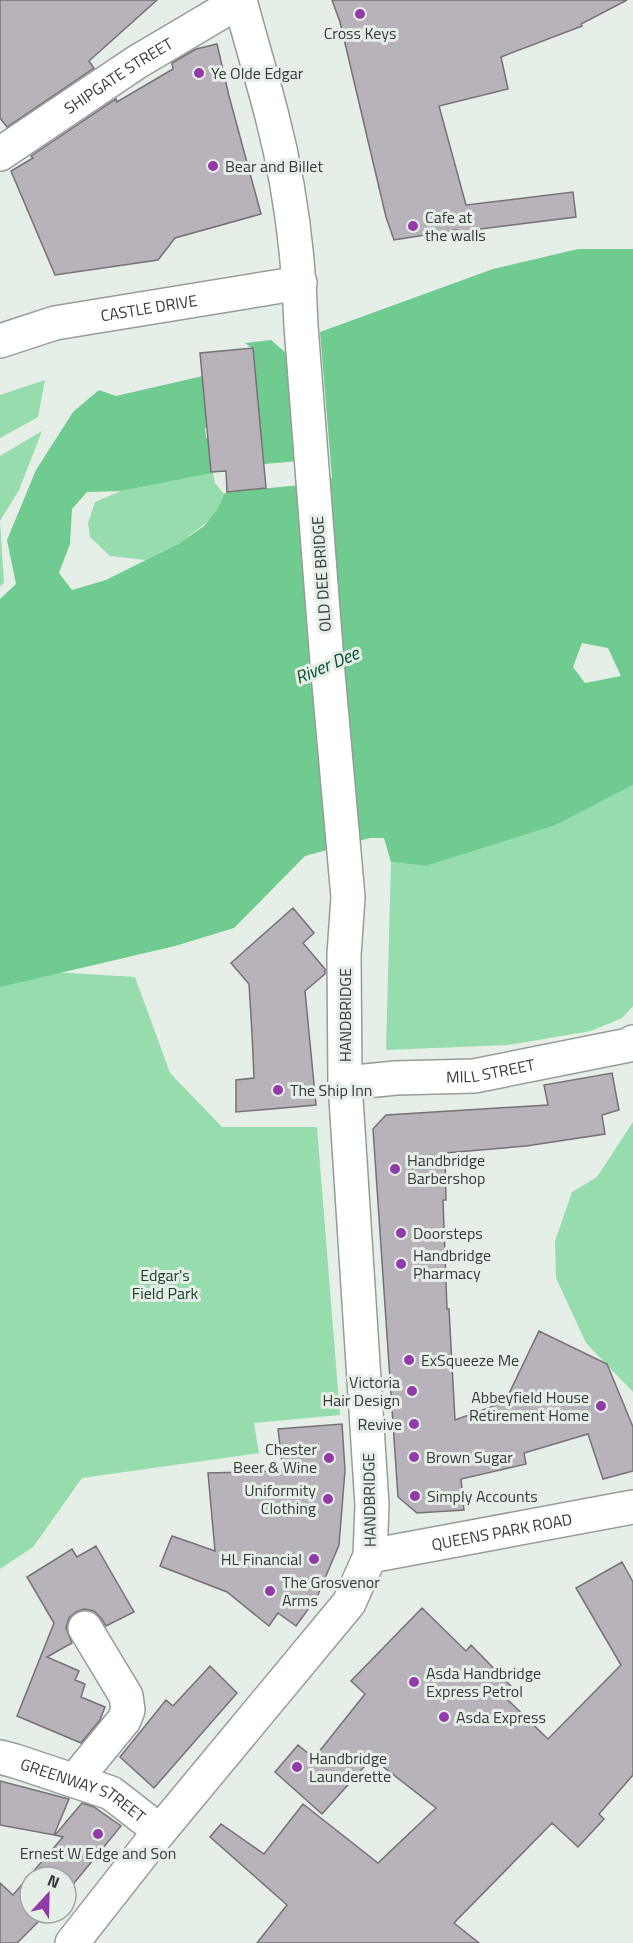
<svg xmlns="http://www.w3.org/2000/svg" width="633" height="1943" font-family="'Titillium Web',sans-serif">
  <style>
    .green { fill: #97dcad }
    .water { fill: #6fcb90; fill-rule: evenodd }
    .building { fill: #b8b3ba; stroke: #757177; stroke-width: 1.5 }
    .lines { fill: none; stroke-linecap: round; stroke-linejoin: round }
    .minor-casing { stroke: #959d97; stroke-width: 36 }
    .tertiary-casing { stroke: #959d97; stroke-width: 36 }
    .minor { stroke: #fff; stroke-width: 33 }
    .tertiary { stroke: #fff; stroke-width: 33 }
    .poi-dot { fill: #913ba8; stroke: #e6eee8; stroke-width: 2 }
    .labels { text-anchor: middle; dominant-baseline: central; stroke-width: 6; stroke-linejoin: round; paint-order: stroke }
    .poi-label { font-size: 16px; fill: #383b39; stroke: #e6eee8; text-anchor: start }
    .street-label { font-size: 16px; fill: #383b39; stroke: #e6eee8 }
    .park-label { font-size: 16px; fill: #1a4129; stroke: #e6eee8 }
    .water-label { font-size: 18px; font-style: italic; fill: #024e29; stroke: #e6eee8 }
  </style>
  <rect width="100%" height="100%" fill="#e6eee8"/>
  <path class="green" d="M45,380L38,417L0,438V395Z
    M42,431L19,490L0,521L4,583L0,586V456Z
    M213,473L215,483L224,494L218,508L206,523L178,544L146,560L110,556L90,537L88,523L95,502L121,491Z
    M633,785V1006L622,1018L591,1031L508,1045L386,1050L391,862L426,866L556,825Z
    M53,972L135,977L170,1073L222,1127H317L340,1415L254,1423L259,1453L82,1478L33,1547L0,1569V973Z
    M633,1122V1392L586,1343L556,1278L555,1241L572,1192L597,1177Z"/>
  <path class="water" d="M578,249H633V785L556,825L426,866L391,862L384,838H370L305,856L234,928L175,946L0,987V599L16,584L7,540L36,470L73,412L99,390L116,396L216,373L204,395L205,404L218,402L220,426L205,428L206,438L221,437L211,464L213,473L121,491L87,492L72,509L70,544L59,573L72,590L106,580L178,544L204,526L218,508L224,494L227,492L301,485L332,478L320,332L493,269ZM582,643L608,648L621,676L585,683L573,667Z
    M271,340L286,353L299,461L264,464L253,349L245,343Z"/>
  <path class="building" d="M0,0H157L89,61L94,68L7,127L0,118Z
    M332,0H627L581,24L582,26L501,57L508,89L439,106L466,205L573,192L576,217L457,232V230L394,240L386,217L340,22Z
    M217,44L229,96L261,214L175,238L158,260L55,275L11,171L33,158L31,156L116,99L117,102L173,69L172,63L196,49Z
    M253,348L266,488L227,492L226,471L211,472L200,353Z
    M293,908L314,933L303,943L325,969V974L305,991L316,1105L236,1112V1080L254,1078L252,1033L249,984L231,963Z
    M612,1073L619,1110L602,1115L605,1134L526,1146L445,1153L446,1200H443L447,1309H449L455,1420L505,1402L539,1331L607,1364L633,1427V1471L603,1479L588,1434L524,1453L526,1464L461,1479L464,1510L417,1513L398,1497L373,1129L386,1115L548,1105L544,1085Z
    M342,1424L345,1470L339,1545L317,1597L296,1626L278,1613L269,1626L227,1592L160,1566L172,1536L215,1551L208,1473L283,1471L278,1429Z
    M96,1546L134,1612L106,1626L101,1618L94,1611L84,1609L76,1612L69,1618L66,1628L72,1643L47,1657L79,1671L75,1680L85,1684L81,1697L105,1707L100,1720L81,1743L17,1716L54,1623L27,1577L72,1549L77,1557Z
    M622,1562L633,1582V1775L599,1814L604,1819L578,1847L552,1823L454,1923L479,1943H257L287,1905L210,1837L221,1824L264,1854L303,1804L378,1863L436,1808L372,1758L322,1814L275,1772L298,1745L314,1758L365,1694L351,1681L422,1608L466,1651L471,1645L513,1688L505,1697L548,1739L621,1665L576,1588Z
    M210,1666L237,1693L154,1788L120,1757L166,1700L173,1706Z
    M0,1781L69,1799L54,1835L0,1825Z
    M82,1803L94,1807L121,1826L66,1893V1877H30V1913H47L17,1943H0V1883L13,1895L63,1837L55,1835Z"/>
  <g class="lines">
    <defs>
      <g id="minor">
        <path id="s1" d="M0,154L137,62L240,1"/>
        <path id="s2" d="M0,341L55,323L300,283"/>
        <path id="s3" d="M345,1083L396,1078L474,1076L629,1045L633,1042"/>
        <path id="s4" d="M0,1757L15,1761L111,1793L160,1831"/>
        <path d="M75,1780L124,1720L128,1710L126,1696L85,1628"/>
      </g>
      <g id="tertiary">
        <path id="s5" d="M370,1556L633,1507"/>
        <path d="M72,1943L160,1831L349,1603L370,1556L372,1505L345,1083L344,955L348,897L327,662L301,326C299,255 290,185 272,116C262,77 250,39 240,0"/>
      </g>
    </defs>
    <use href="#minor" class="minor-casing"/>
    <use href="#tertiary" class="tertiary-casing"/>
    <use href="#minor" class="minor"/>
    <use href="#tertiary" class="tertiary"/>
  </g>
  <g class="poi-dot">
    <circle cx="360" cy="14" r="6"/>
    <circle cx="199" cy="73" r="6"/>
    <circle cx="213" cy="166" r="6"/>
    <circle cx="413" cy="226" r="6"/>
    <circle cx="278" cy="1090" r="6"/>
    <circle cx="395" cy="1169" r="6"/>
    <circle cx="401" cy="1233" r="6"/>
    <circle cx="401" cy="1264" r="6"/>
    <circle cx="409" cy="1360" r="6"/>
    <circle cx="412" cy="1391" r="6"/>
    <circle cx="601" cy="1406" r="6"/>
    <circle cx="414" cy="1424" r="6"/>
    <circle cx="414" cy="1457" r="6"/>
    <circle cx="329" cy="1458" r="6"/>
    <circle cx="415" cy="1496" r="6"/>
    <circle cx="328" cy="1499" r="6"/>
    <circle cx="314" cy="1559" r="6"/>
    <circle cx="270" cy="1591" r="6"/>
    <circle cx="414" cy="1682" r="6"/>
    <circle cx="444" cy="1717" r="6"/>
    <circle cx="297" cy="1767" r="6"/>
    <circle cx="98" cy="1834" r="6"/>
  </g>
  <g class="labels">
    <g class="poi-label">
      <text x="360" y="33" text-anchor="middle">Cross Keys</text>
      <text x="211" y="73">Ye Olde Edgar</text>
      <text x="225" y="166">Bear and Billet</text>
      <text x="425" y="217">Cafe at<tspan x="425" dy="18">the walls</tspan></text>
      <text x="290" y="1090">The Ship Inn</text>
      <text x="407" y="1160">Handbridge<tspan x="407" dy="18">Barbershop</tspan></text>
      <text x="413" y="1233">Doorsteps</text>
      <text x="413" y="1255">Handbridge<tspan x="413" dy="18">Pharmacy</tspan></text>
      <text x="421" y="1360">ExSqueeze Me</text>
      <text x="400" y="1382" text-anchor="end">Victoria<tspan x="400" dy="18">Hair Design</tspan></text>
      <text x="589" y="1397" text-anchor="end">Abbeyfield House<tspan x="589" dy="18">Retirement Home</tspan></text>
      <text x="402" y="1424" text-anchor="end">Revive</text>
      <text x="317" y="1449" text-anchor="end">Chester<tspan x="317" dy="18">Beer &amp; Wine</tspan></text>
      <text x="426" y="1457">Brown Sugar</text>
      <text x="316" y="1490" text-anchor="end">Uniformity<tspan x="316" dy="18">Clothing</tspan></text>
      <text x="427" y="1496">Simply Accounts</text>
      <text x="302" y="1559" text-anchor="end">HL Financial</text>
      <text x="282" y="1582">The Grosvenor<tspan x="282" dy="18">Arms</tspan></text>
      <text x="426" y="1673">Asda Handbridge<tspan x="426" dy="18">Express Petrol</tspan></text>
      <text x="456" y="1717">Asda Express</text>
      <text x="309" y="1758">Handbridge<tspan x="309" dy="18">Launderette</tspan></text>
      <text x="98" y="1853" text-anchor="middle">Ernest W Edge and Son</text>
    </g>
    <g class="street-label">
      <text stroke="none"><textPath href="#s1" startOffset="142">SHIPGATE STREET</textPath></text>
      <text stroke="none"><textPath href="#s2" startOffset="153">CASTLE DRIVE</textPath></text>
      <text transform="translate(321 574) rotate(-94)">OLD DEE BRIDGE</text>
      <text transform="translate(345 1015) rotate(-90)">HANDBRIDGE</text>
      <text stroke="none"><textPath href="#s3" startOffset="146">MILL STREET</textPath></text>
      <text transform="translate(369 1500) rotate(-91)">HANDBRIDGE</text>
      <text stroke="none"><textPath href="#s5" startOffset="134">QUEENS PARK ROAD</textPath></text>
      <text stroke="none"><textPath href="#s4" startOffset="90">GREENWAY STREET</textPath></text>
    </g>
    <g class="park-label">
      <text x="165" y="1275">Edgar's<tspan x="165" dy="18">Field Park</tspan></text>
    </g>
    <g class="water-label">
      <text transform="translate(327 665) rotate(-23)">River Dee</text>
    </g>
  </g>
  <g transform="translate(48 1895) rotate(22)"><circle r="28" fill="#e6eee8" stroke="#a0a6a2" stroke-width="1.5"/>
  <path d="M0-4.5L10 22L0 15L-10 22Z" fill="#913ba8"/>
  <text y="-9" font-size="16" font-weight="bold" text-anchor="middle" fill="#383b39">N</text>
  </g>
</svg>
